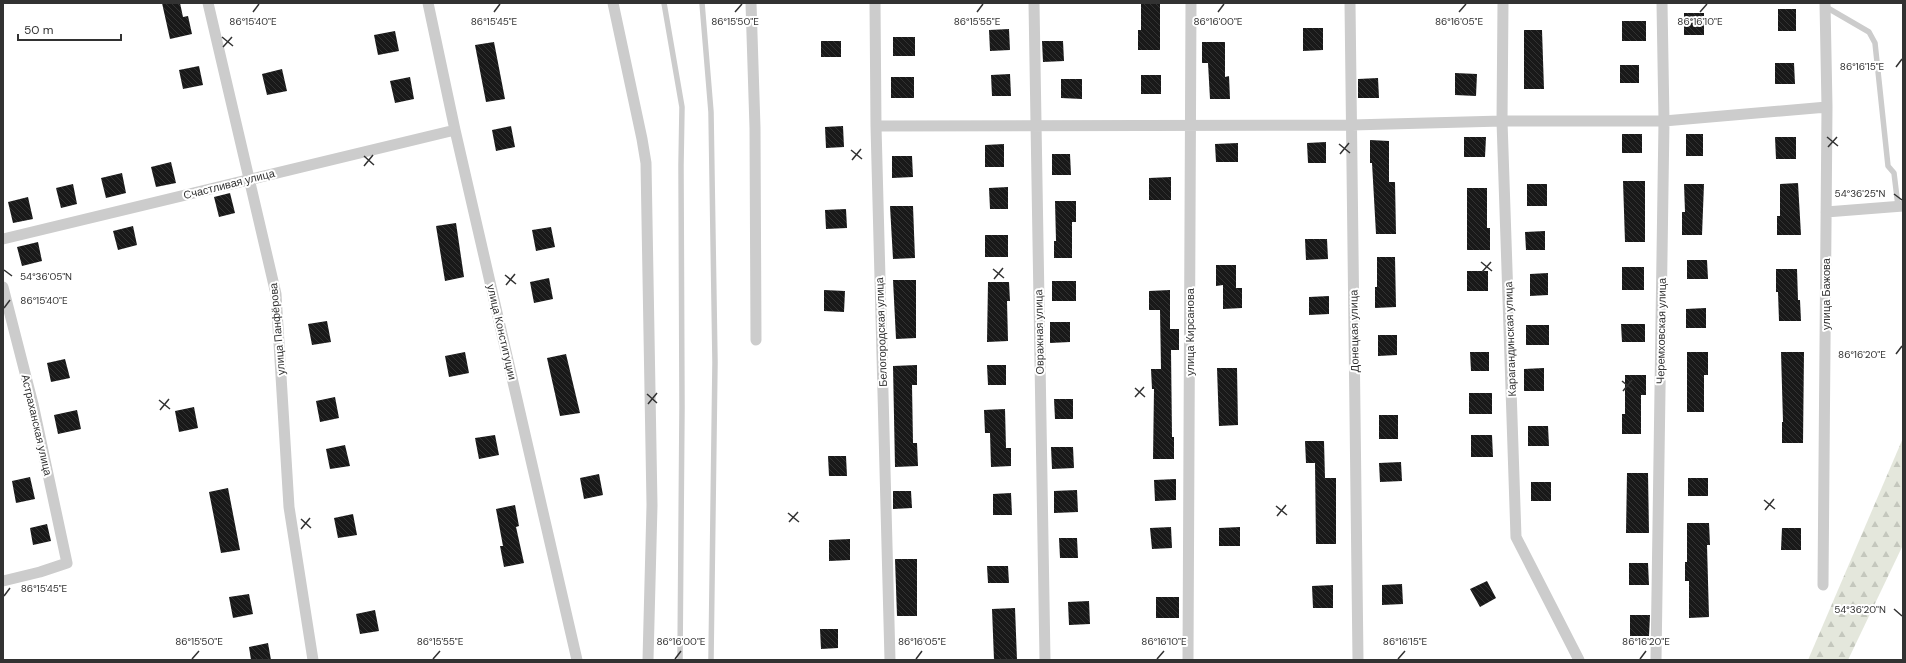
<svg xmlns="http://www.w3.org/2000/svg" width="1906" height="663" font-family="'DM Sans',sans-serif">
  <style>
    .forest { fill: url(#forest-firs) }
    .building { fill: url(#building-back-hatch) }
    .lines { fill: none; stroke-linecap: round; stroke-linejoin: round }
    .service { stroke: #ccc; stroke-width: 5.5 }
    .minor { stroke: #ccc; stroke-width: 11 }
    .ticks { fill: none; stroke: #323232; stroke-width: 1.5 }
    .labels { text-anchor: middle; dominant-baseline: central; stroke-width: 4; stroke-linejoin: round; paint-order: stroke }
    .street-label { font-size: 11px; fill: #323232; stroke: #fff }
    .ticks-label { font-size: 10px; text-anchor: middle; fill: #323232; stroke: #fff; stroke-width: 4; stroke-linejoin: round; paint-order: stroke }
  </style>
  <defs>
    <pattern id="forest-firs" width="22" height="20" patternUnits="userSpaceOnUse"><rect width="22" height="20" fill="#e4e7dc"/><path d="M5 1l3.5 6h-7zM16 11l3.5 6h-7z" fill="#c4c7bd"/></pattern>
    <pattern id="building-back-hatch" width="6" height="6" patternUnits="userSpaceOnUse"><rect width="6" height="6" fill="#191919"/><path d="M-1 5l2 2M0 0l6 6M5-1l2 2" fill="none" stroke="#323232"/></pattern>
  </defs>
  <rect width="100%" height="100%" fill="#fff"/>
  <path class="forest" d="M1903,438V545L1848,660H1808Z"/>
  <path class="building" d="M162,3H180L183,17L188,16L192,34L170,39Z
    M1141,3H1160V50H1138V30H1141Z
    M1778,9H1796V31H1778Z
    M1684,13H1704V35H1684Z
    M1622,21H1646V41H1622Z
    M1303,28H1323V50L1303,51Z
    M1009,29L1010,50L990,51L989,30Z
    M1524,30H1542L1544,89H1524Z
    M395,31L399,51L378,55L374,35Z
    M893,37H915V56H893Z
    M821,41H841V57H821Z
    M1042,41H1063L1064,61L1043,62Z
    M494,42L505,99L486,102L475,45Z
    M1202,42H1225V77L1229,76L1230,99H1210L1208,63H1202Z
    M1775,63H1794L1795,84H1775Z
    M1620,65H1639V83H1620Z
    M199,66L203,85L183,89L179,70Z
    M282,69L287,91L267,95L262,74Z
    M1455,73L1477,74L1476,96L1455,95Z
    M1010,74L1011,96H992L991,75Z
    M1141,75H1161V94H1141Z
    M410,77L414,99L395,103L390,81Z
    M891,77H914V98H891Z
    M1378,78L1379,98H1358V79Z
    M1061,79H1082V99L1061,98Z
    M511,126L515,147L496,151L492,130Z
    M843,126L844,147L826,148L825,127Z
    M1622,134H1642V153H1622Z
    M1686,134H1703V156H1686Z
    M1464,137H1486L1485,157H1464Z
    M1775,137H1796V159H1776Z
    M1370,140L1389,141V182H1395L1396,234H1376L1372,163H1370Z
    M1326,142V163H1308L1307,143Z
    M1238,143V162H1216L1215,144Z
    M1004,144V167H985V145Z
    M1052,154H1070L1071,175H1052Z
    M892,156H912L913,177L892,178Z
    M171,162L176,183L156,187L151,167Z
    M122,173L126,193L106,198L101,178Z
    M1171,177V200H1149V178Z
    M1623,181H1645V242H1625Z
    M1798,183L1801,235H1777V216H1780V184Z
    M73,184L77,204L61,208L56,188Z
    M1527,184H1547V206H1527Z
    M1684,184H1704L1702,235H1682V212H1685Z
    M1008,187V209H990L989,188Z
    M1467,188H1487V228H1490V250H1467Z
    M230,193L235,213L219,217L214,197Z
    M28,197L33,219L13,223L8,202Z
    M1055,201H1076V222H1072V258H1054V241H1056Z
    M890,206H913L915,258L893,259Z
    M846,209L847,228L826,229L825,210Z
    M456,223L464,277L445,281L436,226Z
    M133,226L137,245L118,250L113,231Z
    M551,227L555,247L536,251L532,230Z
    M1545,231V250H1526L1525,232Z
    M985,235H1008V257H985Z
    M1305,239H1327L1328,259L1306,260Z
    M38,242L42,261L22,266L17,247Z
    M1377,257H1395L1396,307L1375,308V287H1377Z
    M1687,260H1707L1708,279H1687Z
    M1216,265H1236V288H1242V308L1223,309V285L1216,286Z
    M1622,267H1644V290H1622Z
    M1776,269H1797L1798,300H1800L1801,321H1779L1778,292H1776Z
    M1467,271H1488V291H1467Z
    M1548,273V295L1530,296V274Z
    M549,278L553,299L534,303L530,282Z
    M893,280H916V338L896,339Z
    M1052,281H1076V301H1052Z
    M988,282H1009L1010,301H1007L1008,341L987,342Z
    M824,290L845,291L844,312L824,311Z
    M1170,290V329H1179V350H1171L1172,437H1174V459H1153L1154,389H1152L1151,369H1161L1160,310H1149V291Z
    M1329,296V314L1309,315V297Z
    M1706,308V328H1686V309Z
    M327,321L331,342L312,345L308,324Z
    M1050,322H1070V342L1050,343Z
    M1621,324H1645V342H1622Z
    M1526,325H1549V345H1526Z
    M1378,335H1397V355L1378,356Z
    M465,352L469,373L449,377L445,356Z
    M1470,352H1489V371H1471Z
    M1687,352H1708V375H1704V412H1687Z
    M1781,352H1804L1803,443H1782V422H1783Z
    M566,354L580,413L560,416L547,358Z
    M65,359L70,378L51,382L47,363Z
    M917,365V385H912L913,443H917L918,466L895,467L893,366Z
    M987,365H1006V385H988Z
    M1217,368H1237L1238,425L1219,426Z
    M1544,368V391H1524V369Z
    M1625,375H1646V395H1641V434H1622V414H1625Z
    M1469,393H1492V414H1469Z
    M335,397L339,418L320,422L316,401Z
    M1054,399H1073V419H1055Z
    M194,407L198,428L179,432L175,411Z
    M1005,409L1006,448H1011V466L991,467L990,433H985L984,410Z
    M77,410L81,429L58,434L54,415Z
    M1379,415H1398V439H1379Z
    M1528,426H1548L1549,446H1528Z
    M495,435L499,455L479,459L475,438Z
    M1471,435H1492L1493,457H1471Z
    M1305,441H1324L1325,478H1336V544H1316L1315,463H1306Z
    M345,445L350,466L330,469L326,449Z
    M1051,447H1073L1074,468L1052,469Z
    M828,456H846L847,476H829Z
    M1401,462L1402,481L1380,482L1379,463Z
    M1627,473H1648L1649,533H1626Z
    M599,474L603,495L584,499L580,478Z
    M30,477L35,499L16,503L12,481Z
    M1688,478H1708V496H1688Z
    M1176,479V500L1155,501L1154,480Z
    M1531,482H1551V501H1531Z
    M228,488L240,550L221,553L209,492Z
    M1077,490L1078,512L1054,513V491Z
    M893,491H911L912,508L893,509Z
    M1011,493L1012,515H993V494Z
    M515,505L519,526L516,527L524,563L504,567L500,546H503L496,509Z
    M353,514L357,535L338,538L334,518Z
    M1687,523H1709L1710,545H1707L1709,617L1689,618V581H1685V562H1687Z
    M47,524L51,541L33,545L30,528Z
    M1171,527L1172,548L1152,549L1150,528Z
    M1240,527V546H1219V528Z
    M1782,528H1801V550H1781Z
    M1059,538H1077L1078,558H1060Z
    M850,539V560L829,561V540Z
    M895,559H917V616H897Z
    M1629,563H1648L1649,585H1629Z
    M987,566H1008L1009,583H988Z
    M1487,581L1496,598L1480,607L1470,589Z
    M1402,584L1403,604L1382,605V585Z
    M1333,585V608H1313L1312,586Z
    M249,594L253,614L233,618L229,597Z
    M1156,597H1179V618H1156Z
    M1089,601L1090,624L1069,625L1068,602Z
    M1015,608L1017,660H994L992,609Z
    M375,610L379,631L360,634L356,614Z
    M1630,615H1650L1649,636H1630Z
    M820,629H838V648L821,649Z
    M268,643L271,660H251L249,647Z"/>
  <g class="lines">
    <path class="service" d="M664,3L682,107L681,165L682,407L680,660
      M702,3L711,112L715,362L711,660
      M1826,7L1869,32L1875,43L1888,166L1894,173L1898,206"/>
    <path class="minor" d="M208,3L276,294L289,507L313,660
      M428,3L455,130L577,660
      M613,3L642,139L646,163L652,505L648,660
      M751,3L755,128L756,340
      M875,3L876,126L890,660
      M1034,3L1045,660
      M1350,3L1358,660
      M1503,3L1502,121L1516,537L1579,660
      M876,126L1352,125L1502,121H1664L1827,107
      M1826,212L1903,206
      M3,239L455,130
      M3,287L33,404L67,563L40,572L3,581
      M1823,585L1827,107L1825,3
      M1188,660L1191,3
      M1656,660L1664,121L1662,3"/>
  </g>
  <path class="ticks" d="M253,12L259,4M494,12L500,4M735,12L742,4M977,12L983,4M1218,12L1224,4M1459,12L1466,4M1700,12L1707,4M222,37L233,46M223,47L232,37M1896,67L1902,59M1827,137L1838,146M1339,144L1350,153M1828,147L1837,137M851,150L862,159M1340,154L1349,143M364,156L374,165M852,160L861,149M364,166L373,155M1894,194L1902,200M1481,262L1492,271M993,269L1004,278M4,270L12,276M1482,272L1491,262M505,275L516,284M994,279L1003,268M506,285L515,274M4,308L10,300M1896,354L1902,346M1622,381L1633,390M1135,388L1145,397M1623,391L1632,380M647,394L657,403M1135,397L1144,387M159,400L170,409M648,404L657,393M160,410L169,399M1764,500L1775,509M1276,506L1287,515M1765,510L1774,499M788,513L799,522M1277,516L1286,505M301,519L311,528M789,522L798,512M301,529L310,518M4,596L10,588M1894,609L1902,616M192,659L199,651M433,659L440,651M675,659L681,651M916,659L922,651M1157,659L1164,651M1398,659L1405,651M1640,659L1646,651"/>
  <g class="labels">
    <g class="street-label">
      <text transform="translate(229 184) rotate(-14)">Счастливая улица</text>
      <text transform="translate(1826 294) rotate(-90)">улица Бажова</text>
      <text transform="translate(277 329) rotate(-95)">улица Панфёрова</text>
      <text transform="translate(1354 331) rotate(-91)">Донецкая улица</text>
      <text transform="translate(1661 331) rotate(-89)">Черемховская улица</text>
      <text transform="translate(502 332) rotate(77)">улица Конституции</text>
      <text transform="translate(881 332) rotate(-92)">Белогородская улица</text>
      <text transform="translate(1039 332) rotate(-91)">Овражная улица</text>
      <text transform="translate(1190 332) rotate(-90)">улица Кирсанова</text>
      <text transform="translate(1510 339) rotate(-92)">Карагандинская улица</text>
      <text transform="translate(37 425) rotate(77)">Астраханская улица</text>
    </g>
  </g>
  <g class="ticks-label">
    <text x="253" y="25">86°15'40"E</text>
    <text x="494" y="25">86°15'45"E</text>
    <text x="735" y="25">86°15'50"E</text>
    <text x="977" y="25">86°15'55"E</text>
    <text x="1218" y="25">86°16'00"E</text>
    <text x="1459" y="25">86°16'05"E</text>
    <text x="1700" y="25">86°16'10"E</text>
    <text x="1862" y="70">86°16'15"E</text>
    <text x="1860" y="197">54°36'25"N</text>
    <text x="46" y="280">54°36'05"N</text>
    <text x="44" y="304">86°15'40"E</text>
    <text x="1862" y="358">86°16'20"E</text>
    <text x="44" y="592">86°15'45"E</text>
    <text x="1860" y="613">54°36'20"N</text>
    <text x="199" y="645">86°15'50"E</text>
    <text x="440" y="645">86°15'55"E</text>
    <text x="681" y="645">86°16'00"E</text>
    <text x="922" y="645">86°16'05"E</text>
    <text x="1164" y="645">86°16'10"E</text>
    <text x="1405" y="645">86°16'15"E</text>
    <text x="1646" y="645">86°16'20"E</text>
  </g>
  <rect width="1906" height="663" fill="none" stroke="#323232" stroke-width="8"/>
  <path d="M18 34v6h103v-6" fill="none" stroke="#323232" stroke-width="2"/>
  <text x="24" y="34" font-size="12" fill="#323232" stroke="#ffffff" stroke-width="3" paint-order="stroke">50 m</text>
</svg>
